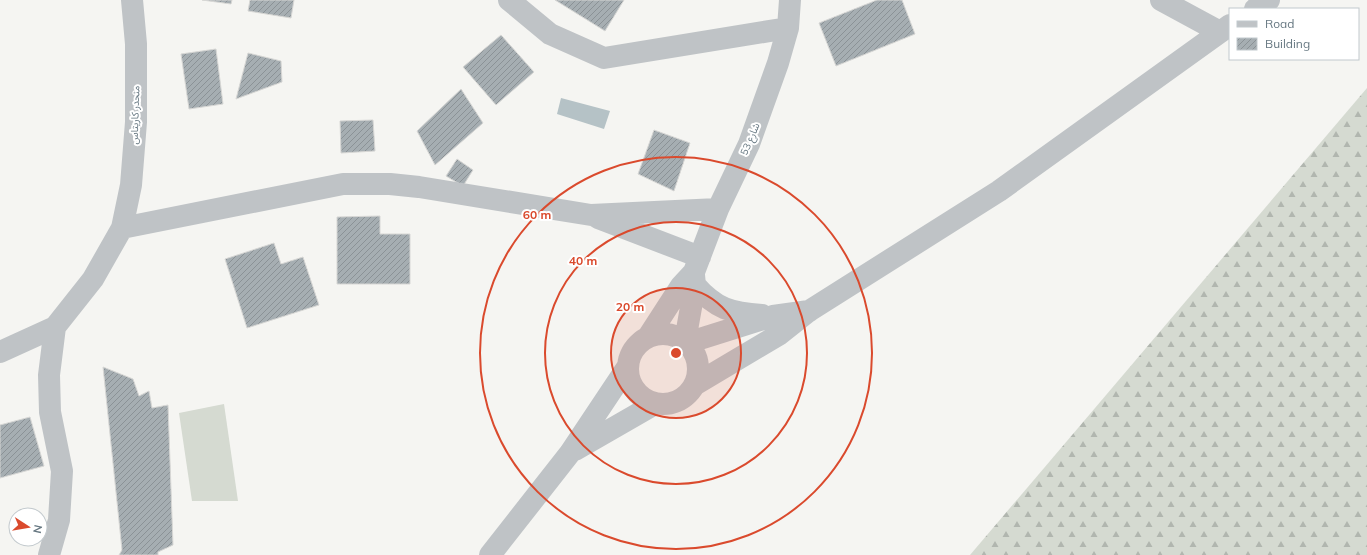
<svg xmlns="http://www.w3.org/2000/svg" width="1367" height="555" font-family="Mulish,'Noto Sans Arabic',sans-serif">
  <style>
    .forest { fill: url(#forest-firs) }
    .pitch { fill: #d5dad1 }
    .water { fill: #b5c2c6 }
    .building { fill: url(#building-hatch); stroke: #d7d7d5 }
    .lines { fill: none; stroke-linecap: round; stroke-linejoin: round }
    .minor { stroke: #bfc3c6; stroke-width: 22 }
    .ring { fill: none; stroke: #da4a2d; stroke-width: 2 }
    .labels { text-anchor: middle; dominant-baseline: central; stroke-width: 4; stroke-linejoin: round; paint-order: stroke }
    .street-label { font-size: 10px; fill: #667781; stroke: #fff }
    .centre { fill: #da4a2d; stroke: #fff; stroke-width: 2 }
    .ring-label { font-size: 12px; text-anchor: middle; font-weight: bold; fill: #da4a2d; stroke: #fff; stroke-width: 4; stroke-linejoin: round; paint-order: stroke }
  </style>
  <defs>
    <pattern id="forest-firs" width="22" height="20" patternUnits="userSpaceOnUse"><rect width="22" height="20" fill="#d5dad1"/><path d="M5 1l3.5 6h-7zM16 11l3.5 6h-7z" fill="#b1b6af"/></pattern>
    <pattern id="building-hatch" width="6" height="6" patternUnits="userSpaceOnUse"><rect width="6" height="6" fill="#a6aeb2"/><path d="M-1 1l2-2M0 6l6-6M5 7l2-2" fill="none" stroke="#8b9296"/></pattern>
  </defs>
  <rect width="100%" height="100%" fill="#f5f5f2"/>
  <path class="forest" d="M1367,88V555H970Z"/>
  <path class="pitch" d="M224,404L238,501H192L179,413Z"/>
  <path class="water" d="M561,98L610,111L604,129L557,114Z"/>
  <path class="building" d="M202,0H232L231,4Z
    M250,0H294L291,18L248,11Z
    M555,0H624L605,31Z
    M877,0H902L915,34L836,66L819,23Z
    M501,35L534,72L496,105L463,67Z
    M216,49L223,104L189,109L181,54Z
    M248,53L281,61L282,82L236,99Z
    M461,89L483,123L435,165L417,131Z
    M373,120L375,151L341,153L340,121Z
    M654,130L690,143L674,191L638,174Z
    M457,159L473,170L463,186L446,176Z
    M380,216V234H410V284H337V217Z
    M274,243L281,264L303,257L319,305L247,328L225,259Z
    M103,367L133,379L139,396L149,391L152,408L168,405L173,545L158,552V555H119L122,550Z
    M30,417L44,466L0,478V425Z"/>
  <g class="lines">
    <path class="minor" d="M509,0L550,34L604,58L788,28
      M1161,0L1220,32
      M1255,9L1269,0
      M598,218L700,257
      M122,228L343,184H390L419,187L591,215L718,209
      M695,285C716,309 731,313 762,315
      M628 369a35 35 0 1 1 70 0a35 35 0 1 1-70 0Z
      M648,337L681,286L694,272L718,209L749,144L778,63L788,28L790,0
      M685,341L695,285L694,275
      M687,343L773,316L809,311
      M0,352L55,327L93,279L122,228L131,185L136,122V44L132,0
      M696,384L780,334L809,311L999,191L1230,25
      M575,450L655,404
      M49,555L59,520L62,471L50,412L49,375L55,327
      M490,555L570,453L628,366"/>
  </g>
  <circle cx="676" cy="353" r="65" fill="#da4a2d" fill-opacity=".12"/>
  <g class="ring">
    <circle cx="676" cy="353" r="65"/>
    <circle cx="676" cy="353" r="131"/>
    <circle cx="676" cy="353" r="196"/>
  </g>
  <g class="labels">
    <g class="street-label">
      <text transform="translate(135 115) rotate(-88)">منحدر كاريتاس</text>
      <text transform="translate(750 139) rotate(-67)">شارع 53</text>
    </g>
  </g>
  <circle cx="676" cy="353" r="6" class="centre"/>
  <g class="ring-label">
    <text x="537" y="219">60 m</text>
    <text x="583" y="265">40 m</text>
    <text x="630" y="311">20 m</text>
  </g>
  <rect x="1229" y="8" width="130" height="52" fill="#ffffff" stroke="#c2c9cd"/>
  <rect x="1237" y="21" width="20" height="6" fill="#bfc3c6" stroke="#c2c9cd"/>
  <text x="1265" y="28" font-size="12" fill="#667781">Road</text>
  <rect x="1237" y="38" width="20" height="12" fill="url(#building-hatch)" stroke="#c2c9cd"/>
  <text x="1265" y="48" font-size="12" fill="#667781">Building</text>
  <g transform="translate(28 527) rotate(102)"><circle r="19" fill="#ffffff" stroke="#c2c9cd"/>
  <path d="M0-3L7 15L0 10L-7 15Z" fill="#da4a2d"/>
  <text y="-6" font-size="11" font-weight="bold" text-anchor="middle" fill="#667781">N</text>
  </g>
</svg>
